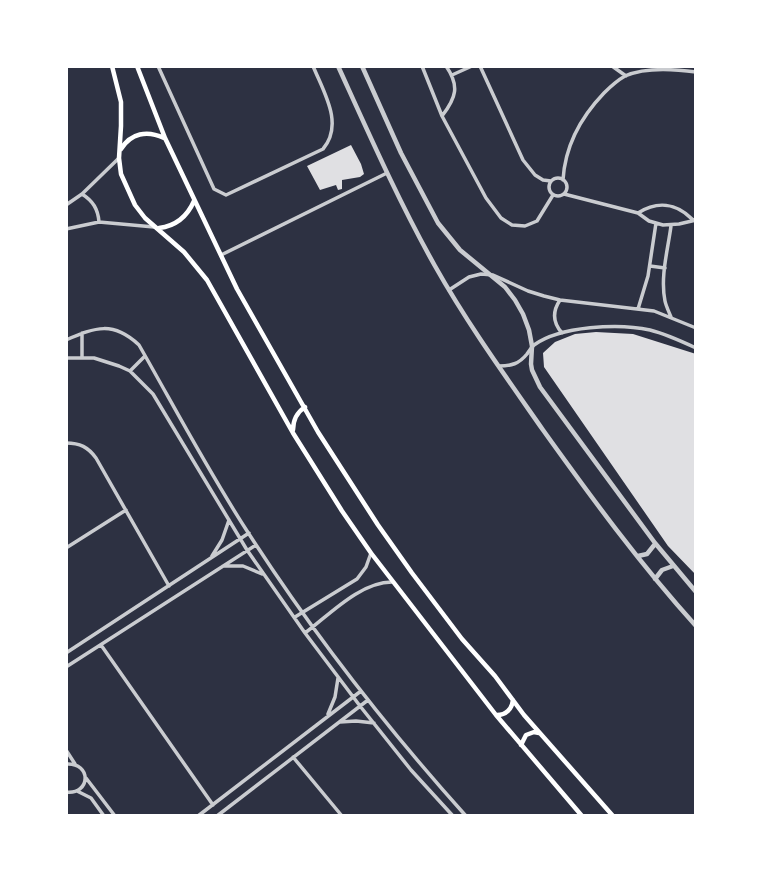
<svg xmlns="http://www.w3.org/2000/svg" width="762" height="882" font-family="'Alegreya Sans',sans-serif">
  <style>
    .building { fill: #e0e0e3 }
    .lines { fill: none; stroke-linecap: round; stroke-linejoin: round }
    .minor { stroke: #caccd0; stroke-width: 3.5 }
    .tertiary { stroke: #caccd0; stroke-width: 4.5 }
    .secondary { stroke: #fff; stroke-width: 4.5 }
  </style>
  <rect width="100%" height="100%" fill="#2d3142"/>
  <path class="building" d="M351,145L361,164L364,174L360,177L342,180V189L338,190L336,185L320,190L307,166Z
    M596,332L633,334L696,354V575L668,546L544,367L543,353L555,342L575,334Z"/>
  <g class="lines">
    <path class="minor" d="M158,66L214,189L226,195L323,149C344,124 324,93 313,66
      M422,66L442,116L486,198L501,218L512,225L525,226L537,221L553,195
      M480,66L523,160L535,175L543,180L551,181
      M612,66L626,76
      M452,75L472,66
      M442,116C456,98 460,86 446,66
      M549 187a9 9 0 1 1 18 0a9 9 0 1 1-18 0Z
      M563,180C565,146 580,118 604,93C610,87 618,80 625,76C645,67 675,69 696,72
      M82,194C93,201 98,209 99,222
      M564,194L638,213L649,221L663,225L679,224L696,220
      M66,205L82,194L119,158
      M638,213C657,201 676,203 692,219
      M66,229L99,222L154,227
      M221,255L387,173
      M650,266L665,268
      M449,290L469,277L481,274L493,275L528,291L544,296L560,300L654,311L696,328
      M560,300C552,312 553,323 562,333
      M638,309L648,276L656,223
      M671,317C669,312 666,306 665,301C660,277 668,249 671,226
      M82,333V357
      M66,340C96,327 113,321 139,345C175,408 209,473 249,534C313,633 387,728 466,816
      M66,358H94L119,366L130,371L153,394L247,550L305,633L360,706L411,770L453,816
      M499,366C511,366 519,364 527,354C529,351 531,348 534,345C560,326 619,323 650,330C666,334 681,341 696,348
      M130,371L145,356
      M66,443C80,443 88,447 96,458L169,586
      M66,548L126,510
      M212,556L222,540L229,520
      M223,566H243L262,574
      M295,617L357,579L366,567L371,553
      M305,633C329,615 360,582 392,582
      M101,645L213,805
      M66,653L249,533
      M66,667L256,545
      M328,714L335,697L338,678
      M340,722L356,721L374,723
      M66,750L75,764
      M293,757L342,816
      M66,764C92,762 91,795 66,792
      M86,778L115,816
      M77,791L91,798L104,816
      M198,816L361,691
      M217,816L368,700"/>
    <path class="tertiary" d="M338,66C369,134 399,202 435,266C467,323 506,377 543,430C591,497 640,564 696,626
      M362,66L401,153L438,223L460,250L505,287L515,300L523,314L529,330L532,346L531,364L532,370L540,387L655,543L696,592
      M638,556L647,554L655,544
      M655,579L662,570L673,566"/>
    <path class="secondary" d="M112,66L121,102V126L119,158L121,174L135,205L145,218L184,252L207,280L293,433L342,511L371,553L496,715L582,816
      M137,66L165,138L237,289L318,432L378,525L412,573L462,639L495,676L524,715L613,816
      M121,149C131,133 147,130 164,138
      M159,228C176,226 187,217 194,201
      M293,430C293,420 296,413 305,407
      M497,715C506,715 512,709 513,700
      M521,745L526,735L534,732L539,733"/>
  </g>
  <rect width="762" height="882" fill="none" stroke="#ffffff" stroke-width="136"/>
</svg>
